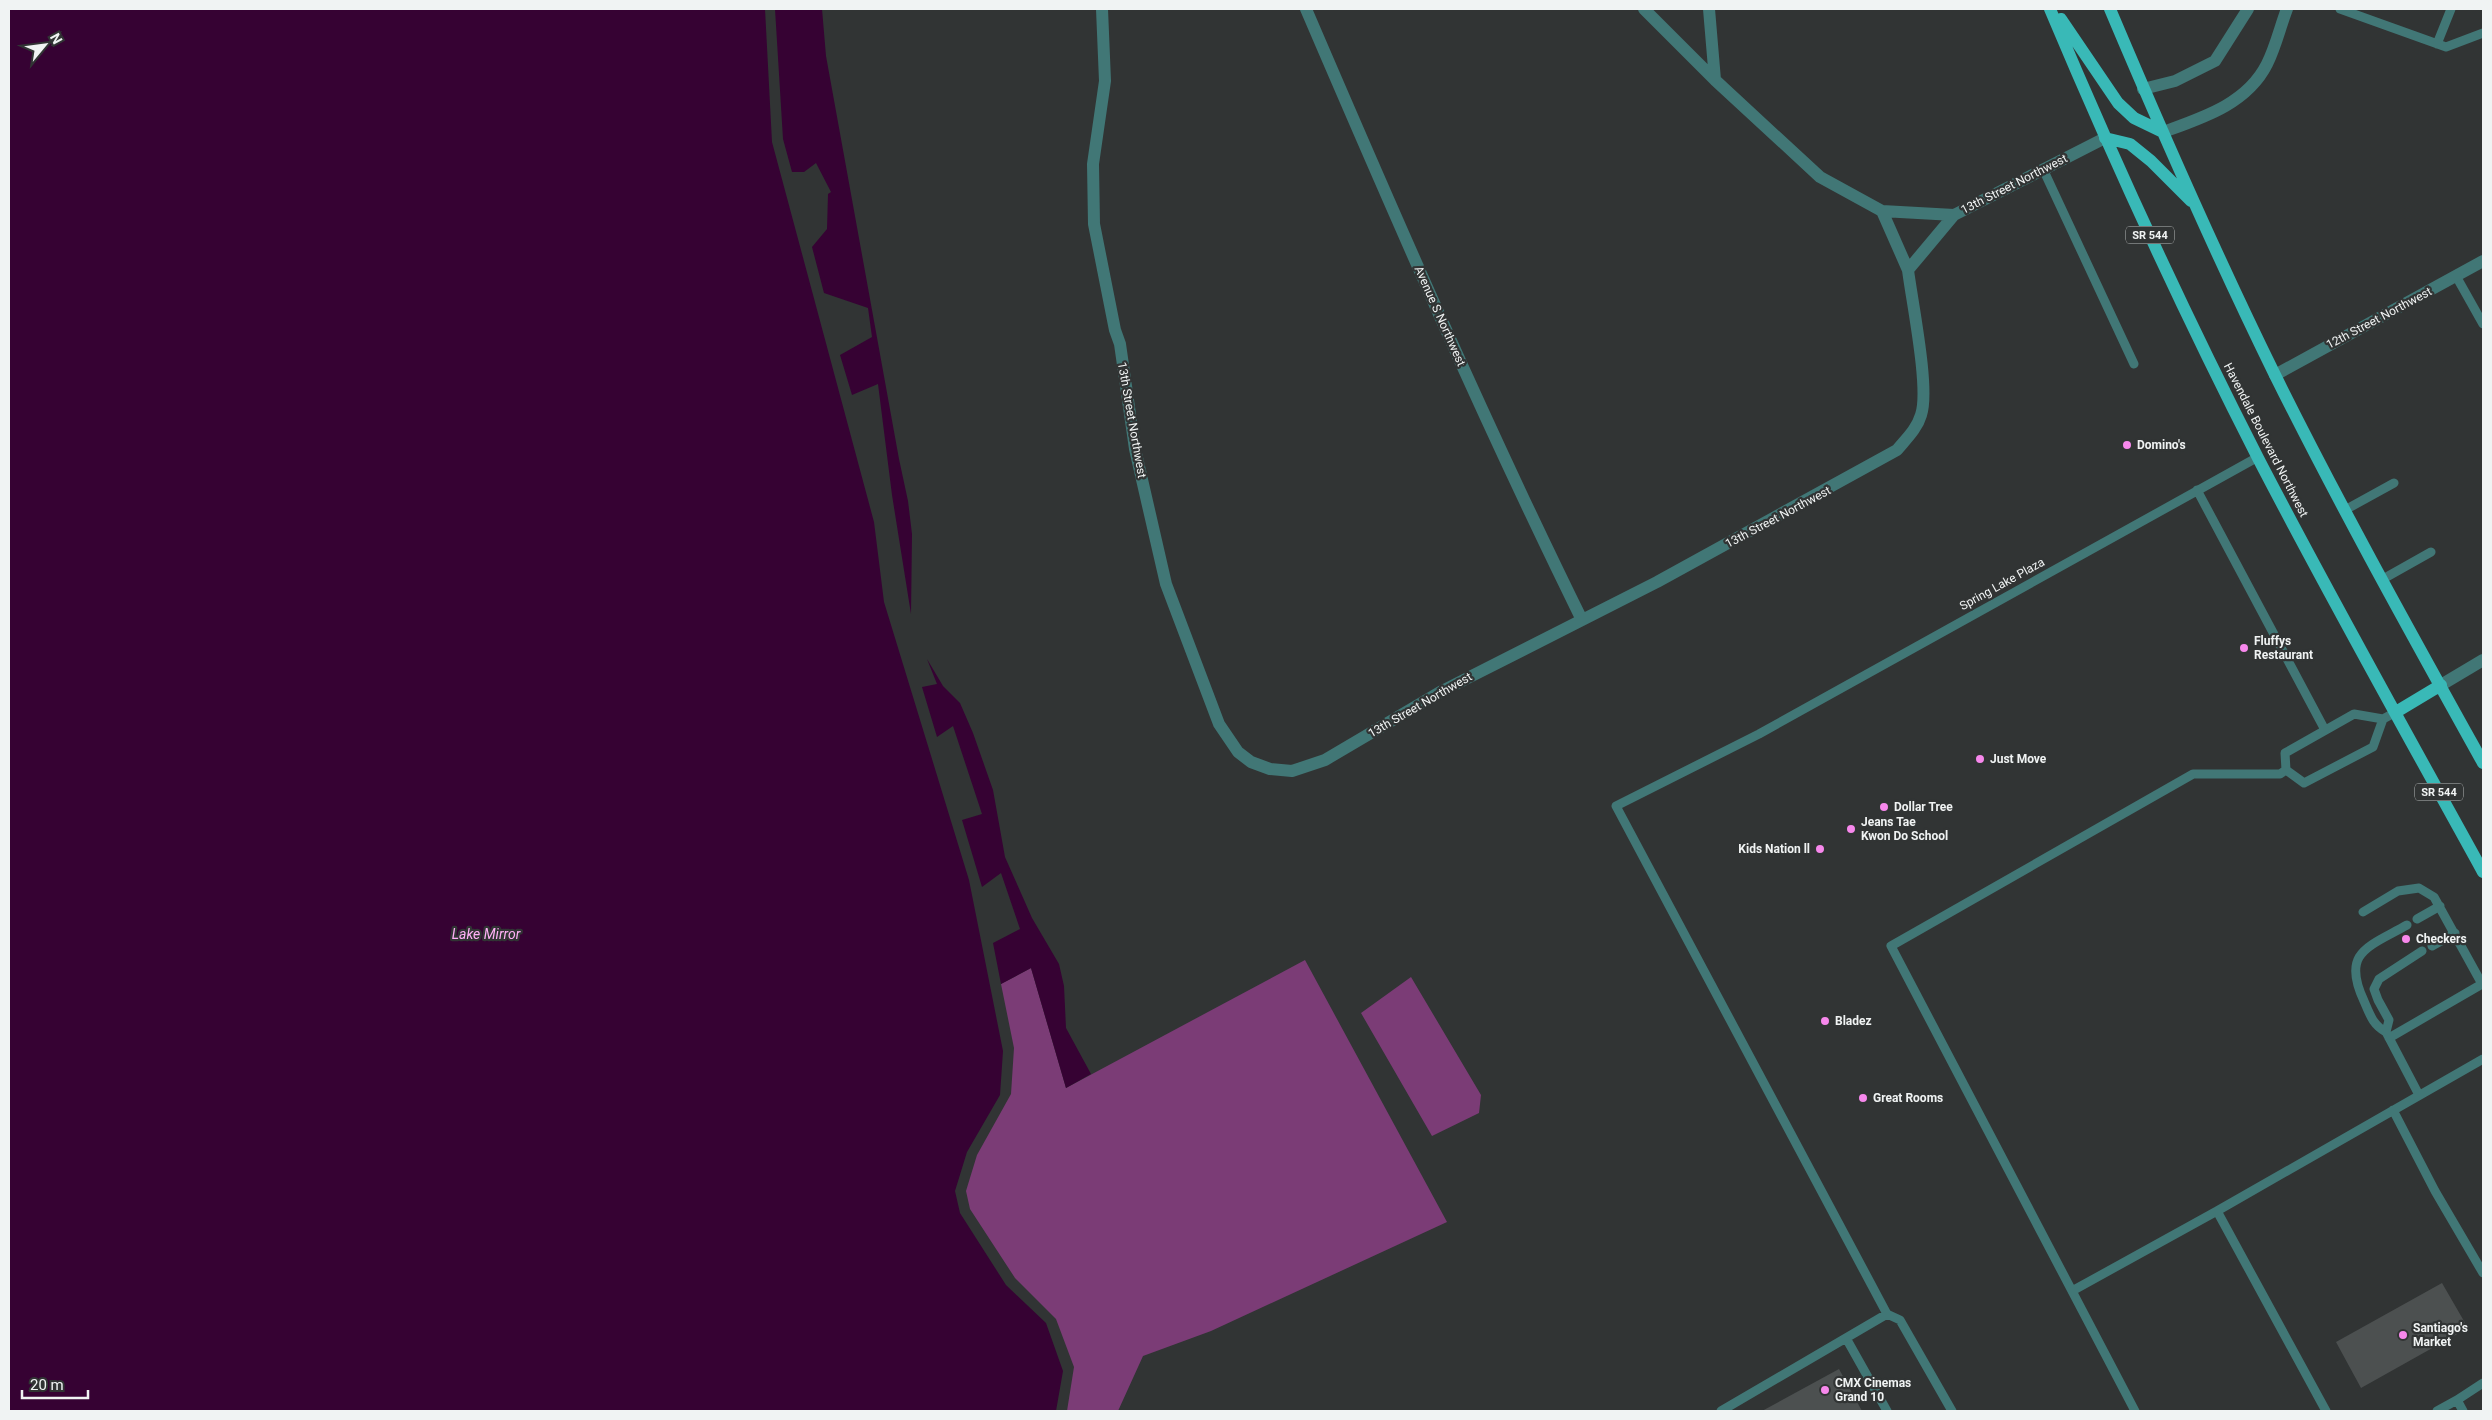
<svg xmlns="http://www.w3.org/2000/svg" width="2492" height="1420" font-family="Roboto,sans-serif">
  <style>
    .green { fill: #7b3c76 }
    .water { fill: #360233 }
    .building { fill: #4c5050 }
    .lines { fill: none; stroke-linecap: round; stroke-linejoin: round }
    .service { stroke: #417776; stroke-width: 9 }
    .minor { stroke: #417776; stroke-width: 12 }
    .primary { stroke: #39b9b7; stroke-width: 12 }
    .poi-dot { fill: #f788ec; stroke: #313434; stroke-width: 2 }
    .labels { text-anchor: middle; dominant-baseline: central; stroke-width: 4.5; stroke-linejoin: round; paint-order: stroke }
    .shield { fill: #313434; stroke: #b7baba; stroke-width: 1 }
    .shield-label { font-size: 11px; font-weight: bold; fill: #f0f3f3 }
    .street-label { font-size: 12px; fill: #f0f3f3; stroke: #313434 }
    .poi-label { font-size: 12px; font-weight: bold; fill: #f0f3f3; stroke: #313434; text-anchor: start }
    .water-label { font-size: 14px; font-style: italic; fill: #ffb0f6; stroke: #313434 }
  </style>
  <rect width="100%" height="100%" fill="#313434"/>
  <path class="green" d="M1305,960L1447,1222L1211,1331L1143,1356L1118,1411H1067L1074,1367L1056,1319L1015,1278L970,1209L966,1191L977,1155L1011,1094L1014,1048L1001,984L1031,968L1066,1088Z
    M1411,977L1481,1095L1479,1113L1432,1136L1361,1013Z"/>
  <path class="water" d="M9,9H765L772,142L874,522L884,602L969,880L1003,1051L1000,1095L967,1152L955,1191L960,1213L1006,1285L1046,1323L1063,1371L1056,1411H9Z
    M775,9H822L826,56L899,459L908,501L912,534L911,614L892,495L878,384L852,395L840,355L872,337L868,308L824,293L812,247L827,229L828,194L831,192L816,163L804,172H792L783,139Z
    M927,659L943,686L960,703L973,733L993,790L1005,857L1032,918L1059,964L1064,986L1066,1028L1091,1074L1066,1088L1031,968L1001,984L993,943L1020,929L1001,873L982,887L962,820L982,814L953,726L937,737L922,687L937,684Z"/>
  <path class="building" d="M2442,1283L2468,1328L2361,1388L2336,1342Z
    M1839,1369L1862,1411H1762Z"/>
  <g class="lines">
    <path class="service" d="M2340,9L2446,47L2483,33
      M2437,44L2451,9
      M2043,169L2134,364
      M2456,276L2483,324
      M2197,490L2325,730
      M2345,510L2394,483
      M2383,579L2431,552
      M2383,719L2373,747L2304,783L2286,770L2285,753L2354,714L2383,719L2396,712
      M2363,912L2398,891L2419,888L2434,897L2482,984L2389,1038
      M2417,919L2440,906
      M2407,925C2368,947 2341,952 2364,1001C2370,1015 2373,1025 2386,1032L2419,1095
      M2432,946L2455,933
      M2386,1032L2389,1020L2378,1000L2374,989L2379,979L2422,951
      M2393,1110L2435,1191L2483,1273
      M2072,1291L2217,1211
      M1887,1314L1900,1320L1952,1411
      M1846,1338L1887,1411
      M1721,1411L1887,1314L1616,806L1759,734L2258,457
      M2135,1411L1891,946L2193,774H2280L2286,770
      M2326,1411L2217,1211L2483,1059
      M2437,1411L2457,1400
      M2463,1411L2457,1400L2483,1383"/>
    <path class="minor" d="M1102,9L1105,81L1093,164L1094,224L1115,330L1120,344L1135,449L1166,584L1219,724L1238,752L1251,762L1270,769L1292,771L1325,760L1442,691L1657,582L1897,450C1906,439 1917,429 1921,415C1930,389 1912,302 1908,270L1954,215L2105,138
      M1306,9C1394,214 1483,419 1582,620
      M1644,9L1715,80L1820,177L1882,211L1908,270
      M1709,9L1715,80
      M2143,89L2175,81L2215,61L2248,9
      M2163,132C2202,118 2247,104 2267,64C2276,46 2280,27 2287,9
      M1882,211L1954,215
      M2275,375L2483,261
      M2441,685L2483,660"/>
    <path class="primary" d="M2050,9C2114,161 2183,311 2258,458C2330,597 2407,734 2483,872
      M2110,9C2162,132 2216,255 2275,375C2340,506 2412,635 2483,763
      M2061,19L2118,103L2134,118L2163,132
      M2105,138L2130,144L2151,161L2191,201
      M2396,712L2441,685"/>
  </g>
  <g class="poi-dot">
    <circle cx="2127" cy="445" r="5"/>
    <circle cx="2244" cy="648" r="5"/>
    <circle cx="1980" cy="759" r="5"/>
    <circle cx="1884" cy="807" r="5"/>
    <circle cx="1851" cy="829" r="5"/>
    <circle cx="1820" cy="849" r="5"/>
    <circle cx="2406" cy="939" r="5"/>
    <circle cx="1825" cy="1021" r="5"/>
    <circle cx="1863" cy="1098" r="5"/>
    <circle cx="2403" cy="1335" r="5"/>
    <circle cx="1825" cy="1390" r="5"/>
  </g>
  <g class="labels">
    <g class="shield">
      <rect x="2126" y="226.5" width="48" height="17" rx="4"/>
      <rect x="2415" y="783.5" width="48" height="17" rx="4"/>
    </g>
    <g class="shield-label">
      <text x="2150" y="235">SR 544</text>
      <text x="2439" y="792">SR 544</text>
    </g>
    <g class="street-label">
      <text transform="translate(2014 184) rotate(-27)">13th Street Northwest</text>
      <text transform="translate(1440 316) rotate(66)">Avenue S Northwest</text>
      <text transform="translate(2379 318) rotate(-28)">12th Street Northwest</text>
      <text transform="translate(1132 420) rotate(80)">13th Street Northwest</text>
      <text transform="translate(2266 440) rotate(63)">Havendale Boulevard Northwest</text>
      <text transform="translate(1778 517) rotate(-28)">13th Street Northwest</text>
      <text transform="translate(2002 584) rotate(-29)">Spring Lake Plaza</text>
      <text transform="translate(1420 705) rotate(-30)">13th Street Northwest</text>
    </g>
    <g class="poi-label">
      <text x="2137" y="445">Domino's</text>
      <text x="2254" y="641">Fluffys<tspan x="2254" dy="14">Restaurant</tspan></text>
      <text x="1990" y="759">Just Move</text>
      <text x="1894" y="807">Dollar Tree</text>
      <text x="1861" y="822">Jeans Tae<tspan x="1861" dy="14">Kwon Do School</tspan></text>
      <text x="1810" y="849" text-anchor="end">Kids Nation ll</text>
      <text x="2416" y="939">Checkers</text>
      <text x="1835" y="1021">Bladez</text>
      <text x="1873" y="1098">Great Rooms</text>
      <text x="2413" y="1328">Santiago's<tspan x="2413" dy="14">Market</tspan></text>
      <text x="1835" y="1383">CMX Cinemas<tspan x="1835" dy="14">Grand 10</tspan></text>
    </g>
    <g class="water-label">
      <text x="486" y="934">Lake Mirror</text>
    </g>
  </g>
  <rect width="2492" height="1420" fill="none" stroke="#f0f3f3" stroke-width="20"/>
  <g transform="translate(45 45) rotate(61)" stroke="#313434" stroke-width="4" paint-order="stroke">
  <path d="M0-4L9 19L0 12L-9 19Z" fill="#f0f3f3"/>
  <text y="-8" font-size="14" font-weight="bold" text-anchor="middle" fill="#f0f3f3">N</text>
  </g>
  <path d="M22 1390v8h66v-8" fill="none" stroke="#f0f3f3" stroke-width="2.5"/>
  <text x="30" y="1390" font-size="15" fill="#f0f3f3" stroke="#313434" stroke-width="4" paint-order="stroke">20 m</text>
</svg>
